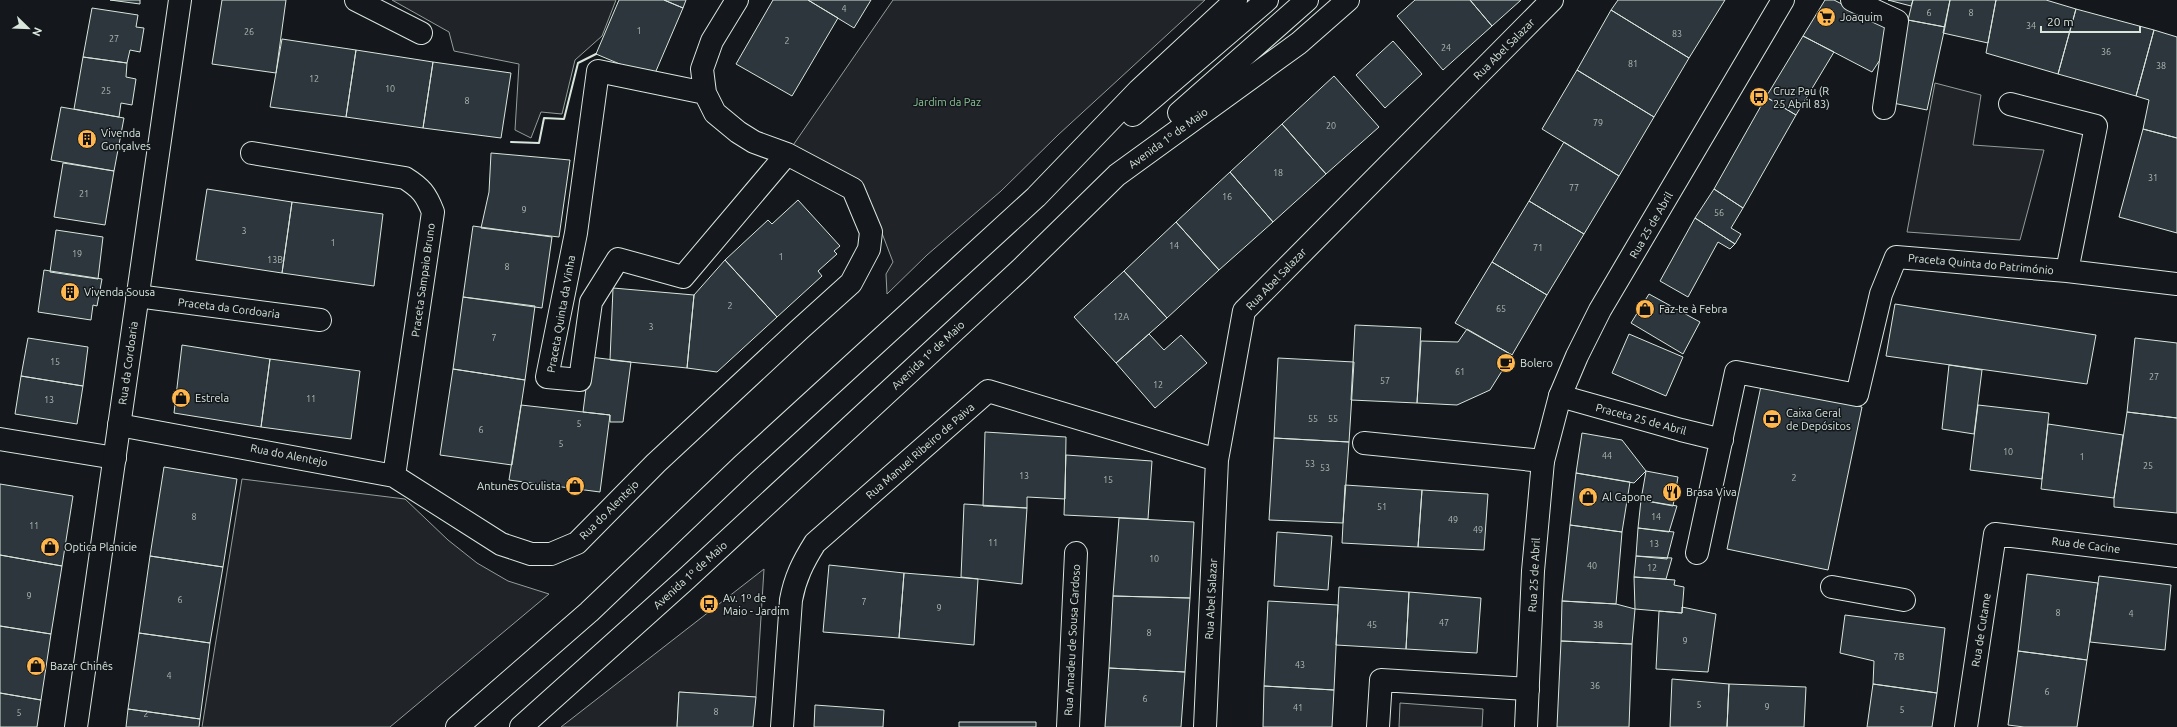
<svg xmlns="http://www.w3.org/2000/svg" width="2177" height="727" font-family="Ubuntu,sans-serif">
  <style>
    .green { fill: #202428; stroke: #939e99 }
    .building { fill: #2c363c; stroke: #d8e6dc }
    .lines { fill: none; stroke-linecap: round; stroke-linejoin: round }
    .street-casing { stroke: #d8e6dc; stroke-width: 24 }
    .secondary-casing { stroke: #d8e6dc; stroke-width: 24 }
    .primary-casing { stroke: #d8e6dc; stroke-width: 24 }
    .street { stroke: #14181c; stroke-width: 22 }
    .secondary { stroke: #14181c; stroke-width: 22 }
    .primary { stroke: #14181c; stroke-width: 22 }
    .wall { stroke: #d8e6dc; stroke-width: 2 }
    .labels { text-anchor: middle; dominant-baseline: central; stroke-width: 3; stroke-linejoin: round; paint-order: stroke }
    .number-label { font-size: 9px; fill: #adbab4 }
    .poi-label { font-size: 11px; fill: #d8e6dc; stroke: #14181c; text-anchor: start }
    .street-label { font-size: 11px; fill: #d8e6dc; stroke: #14181c }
    .park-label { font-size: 11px; fill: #8ac095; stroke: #14181c }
  </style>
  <rect width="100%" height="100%" fill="#14181c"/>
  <path class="green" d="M392,0H616L602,36L575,60L562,114L541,112L531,138L515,130L519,64L454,51L449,32Z
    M893,0H1205L1058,135L1001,191L927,255L887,294L886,274L893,262L872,207L787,154Z
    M1935,83L1981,95L1973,145L2044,150L2020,240L1907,232Z
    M242,479L405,499L448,540L477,563L508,581L549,594L390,727H202Z
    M764,569L756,697L679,692L677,727H561Z
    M1400,703L1483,709L1482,727H1399Z"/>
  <path class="building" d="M110,0H140V4Z
    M222,0H286L276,73L212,64Z
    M619,0H664L683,8L653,78L596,54Z
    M664,0H686L683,8Z
    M773,0H808L838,18L792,96L736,64Z
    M808,0H871L854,28Z
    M1415,0H1470L1492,26L1443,70L1397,16Z
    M1470,0H1521L1492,26Z
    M1618,0H1725L1689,58L1611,10Z
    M1825,0H1834L1892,30L1887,49L1872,72L1803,36Z
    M1888,0H1913L1911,6Z
    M1913,0H1950L1945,27L1908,20Z
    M1950,0H1996L1988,43L1943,33Z
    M1996,0H2046L2076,9L2058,74L1986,53Z
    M92,8L138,15L136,27L144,28L140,52L130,50L127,63L83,57Z
    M2076,9L2154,30L2136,96L2058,74Z
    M1611,10L1689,58L1654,117L1577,70Z
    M1908,20L1945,27L1927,110L1893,103Z
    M2154,30L2177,37V138L2143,129L2149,100L2136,96Z
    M1803,36L1834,52L1796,115L1766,97Z
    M282,39L356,50L346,117L270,107Z
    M1393,41L1422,74L1385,108L1356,75Z
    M356,50L433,62L423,128L346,117Z
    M83,57L127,63L126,77L136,79L132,105L121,103L119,117L74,109Z
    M433,62L511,73L501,138L423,128Z
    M1577,70L1654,117L1619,176L1542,129Z
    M1334,76L1379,127L1326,174L1282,124Z
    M1766,97L1796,115L1743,208L1714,189Z
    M61,107L124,118L114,171L51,160Z
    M1282,124L1326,174L1273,222L1230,172Z
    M2143,129L2177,138V233L2119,217Z
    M1564,142L1619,176L1584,234L1529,201Z
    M491,153L570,160L559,237L481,228L489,192Z
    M63,163L114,171L105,225L54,217Z
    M1230,172L1273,222L1219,270L1176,222Z
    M207,189L292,202L282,273L196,260Z
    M1714,189L1743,208L1731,228L1741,234L1735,244L1695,218Z
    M798,200L840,246L834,251L837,254L818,271L822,276L777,317L725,260L768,220L772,224Z
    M1529,201L1584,234L1547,295L1492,262Z
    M292,202L383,214L374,286L282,273Z
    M1695,218L1735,244L1730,249L1718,242L1688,297L1660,281Z
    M1176,222L1219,270L1167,318L1124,271Z
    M473,226L552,237L542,308L463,297Z
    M56,230L103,237L98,279L50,272Z
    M725,260L777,317L717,372L687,368L694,295Z
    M1492,262L1547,295L1512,355L1455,323Z
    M44,270L102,279L97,306L93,305L91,320L38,312Z
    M1124,271L1167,318L1116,363L1074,317Z
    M613,288L694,295L687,368L610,360Z
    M1649,294L1700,322L1683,354L1631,323Z
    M463,297L535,306L525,380L453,369Z
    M1895,304L2096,335L2087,384L1886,356Z
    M1355,325L1421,328L1417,403L1351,400Z
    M1467,329L1512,355L1490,390L1457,405L1417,403L1421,341L1458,342Z
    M1149,334L1164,350L1181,335L1207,363L1155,408L1116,363Z
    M1629,334L1683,357L1666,396L1612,373Z
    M28,338L88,347L83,386L21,376Z
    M2135,338L2177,343V418L2127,412Z
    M182,345L270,359L261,427L174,413Z
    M590,357L631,362L623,422H610V415L583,412Z
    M1278,358L1354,362L1349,442L1274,438Z
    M270,359L360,371L351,439L261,427Z
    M1949,365L1982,370L1974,434L1942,429Z
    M453,369L525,380L512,465L440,455Z
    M21,376L83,386L77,424L15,414Z
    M1761,386L1862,407L1828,570L1727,549Z
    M521,405L610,415L600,492L509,480Z
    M1978,405L2049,413L2042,479L1970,470Z
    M2127,412L2177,418V513L2114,507V498Z
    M2048,424L2123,435L2114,498L2041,489Z
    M985,432L1066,437L1065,499L1027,497V508L983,506Z
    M1582,433L1622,440L1646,471L1634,483L1576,473Z
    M1274,438L1349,442L1343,523L1269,520Z
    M1066,455L1152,461L1148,519L1064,515Z
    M164,467L237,479L223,567L150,556Z
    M1646,471L1678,477L1673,506L1641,500Z
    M1576,473L1630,482L1622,532L1570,525Z
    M0,484L73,496L62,566L0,555Z
    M1345,485L1422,490L1418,547L1342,543Z
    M1422,490L1488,494L1484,550L1418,547Z
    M1641,500L1677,506L1669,532L1638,528Z
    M964,504L1027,508L1022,584L961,577Z
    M1119,518L1194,522L1190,598L1113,596Z
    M1570,525L1622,532L1616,604L1562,601Z
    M1638,528L1674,532L1667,559L1636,556Z
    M1277,532L1332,536L1328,590L1274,586Z
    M0,555L62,566L51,634L0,626Z
    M150,556L223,567L210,643L139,633Z
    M1636,556L1672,558L1666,579L1634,577Z
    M829,565L904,573L899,638L823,632Z
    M904,573L978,579L974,645L899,638Z
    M2027,574L2098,583L2087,660L2018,651Z
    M2099,576L2171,585L2165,650L2090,642Z
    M1634,577L1675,580L1674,585L1684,587L1682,613L1635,609Z
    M1339,587L1409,592L1406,649L1336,645Z
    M1409,592L1481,598L1477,653L1406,649Z
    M1113,596L1190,598L1185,672L1109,668Z
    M1268,601L1338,605L1334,690L1264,686Z
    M1562,601L1616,604L1635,609L1632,644L1561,641Z
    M1682,607L1716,614L1708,672L1656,669L1659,611L1682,613Z
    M1845,615L1945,628L1937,693L1873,684L1874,661L1840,653Z
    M0,626L51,634L41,700L0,693Z
    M139,633L210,643L200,719L128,709Z
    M1561,641L1632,644L1629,727H1557Z
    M2018,651L2087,660L2077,727H2024L2008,725Z
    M1109,668L1185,672L1181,727H1105Z
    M1672,679L1729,684L1727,727H1670Z
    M1729,684L1806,687L1804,727H1727Z
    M1873,684L1937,693L1932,727H1867Z
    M1264,686L1334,690L1332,727H1263Z
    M679,692L756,697L753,727H677Z
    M0,693L41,700L37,727H0Z
    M815,705L884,710L883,727H814Z
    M128,709L200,719L199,727H126Z
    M959,722H1036V727H959Z"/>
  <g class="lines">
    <defs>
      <path id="street" d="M356,0L421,33
        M1852,0L1897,21L1884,108
        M705,93L598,71L576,233L547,377L580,380L591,302L618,259L683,277L787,154
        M2010,104L2096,126L2067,271
        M252,153L405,178C421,188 426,194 433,212L394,476
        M137,296L320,320
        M1560,396L1681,430L1722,440
        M119,425L394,476L501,544L531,554H551L577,543L656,463L800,329L851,283L869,249L871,232L853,189L787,154L754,142L738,132L715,113L705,93L702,69L712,41L737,0
        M0,439L115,458
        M1364,443L1543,461
        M1697,553L1736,372L1857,395L1881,294L1896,257L2067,271L2177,284
        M1832,587L1904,600
        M782,727L791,600C795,578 803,562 815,543L988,391L1217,460
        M1068,727L1076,553
        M1205,727L1217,460L1244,311L1552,0
        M1378,727L1381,680L1528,689
        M1966,727L1995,534L2177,556"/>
      <path id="secondary" d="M76,727L180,0
        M1526,727L1533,571L1543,461L1560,396L1577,356L1600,310L1783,0"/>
      <path id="primary" d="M1179,113L1307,0
        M1133,115L1267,0
        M457,727L589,612L743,465L1036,197L1139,90L1236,0
        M521,727L686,579L1022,268L1117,175L1299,43L1348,0"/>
    </defs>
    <use href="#street" class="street-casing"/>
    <use href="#secondary" class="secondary-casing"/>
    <use href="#primary" class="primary-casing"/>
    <use href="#street" class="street"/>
    <use href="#secondary" class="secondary"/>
    <use href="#primary" class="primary"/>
    <path class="wall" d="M511,142L539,143L544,118L564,119L578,63L596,54"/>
  </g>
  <defs>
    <symbol id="supermarket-disc" viewBox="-11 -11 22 22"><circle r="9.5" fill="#ffb74d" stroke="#14181c"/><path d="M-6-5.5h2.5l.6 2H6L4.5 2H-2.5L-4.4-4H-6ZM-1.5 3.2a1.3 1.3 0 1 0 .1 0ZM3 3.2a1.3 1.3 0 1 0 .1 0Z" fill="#111"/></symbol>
    <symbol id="bus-disc" viewBox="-11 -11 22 22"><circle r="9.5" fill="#ffb74d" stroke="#14181c"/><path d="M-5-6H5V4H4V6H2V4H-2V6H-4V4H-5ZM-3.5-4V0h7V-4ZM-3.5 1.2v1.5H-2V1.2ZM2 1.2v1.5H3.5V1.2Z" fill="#111"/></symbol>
    <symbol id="building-disc" viewBox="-11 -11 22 22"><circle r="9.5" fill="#ffb74d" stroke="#14181c"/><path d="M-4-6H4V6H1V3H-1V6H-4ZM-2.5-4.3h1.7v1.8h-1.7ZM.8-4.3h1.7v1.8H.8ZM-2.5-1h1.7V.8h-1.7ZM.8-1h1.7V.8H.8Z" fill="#111"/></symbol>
    <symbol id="shop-disc" viewBox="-11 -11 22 22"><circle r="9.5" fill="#ffb74d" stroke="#14181c"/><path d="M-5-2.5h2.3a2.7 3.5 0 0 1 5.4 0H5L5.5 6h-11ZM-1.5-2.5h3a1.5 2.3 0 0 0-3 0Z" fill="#111"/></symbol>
    <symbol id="cafe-disc" viewBox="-11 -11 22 22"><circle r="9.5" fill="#ffb74d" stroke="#14181c"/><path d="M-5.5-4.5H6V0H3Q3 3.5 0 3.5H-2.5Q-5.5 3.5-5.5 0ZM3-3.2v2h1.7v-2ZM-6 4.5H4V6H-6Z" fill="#111"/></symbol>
    <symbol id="bank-disc" viewBox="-11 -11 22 22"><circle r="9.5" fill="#ffb74d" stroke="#14181c"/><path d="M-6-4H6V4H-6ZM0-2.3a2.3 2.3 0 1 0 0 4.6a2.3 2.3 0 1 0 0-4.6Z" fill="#111"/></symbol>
    <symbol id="restaurant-disc" viewBox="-11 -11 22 22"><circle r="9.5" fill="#ffb74d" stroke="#14181c"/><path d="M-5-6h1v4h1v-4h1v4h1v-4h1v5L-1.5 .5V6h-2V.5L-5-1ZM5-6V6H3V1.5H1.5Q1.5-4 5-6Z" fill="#111"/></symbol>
  </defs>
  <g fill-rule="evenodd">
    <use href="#supermarket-disc" x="1815" y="6" width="22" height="22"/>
    <use href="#bus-disc" x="1748" y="86" width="22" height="22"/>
    <use href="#building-disc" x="76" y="128" width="22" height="22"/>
    <use href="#building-disc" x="59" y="281" width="22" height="22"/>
    <use href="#shop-disc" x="1634" y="298" width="22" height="22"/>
    <use href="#cafe-disc" x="1495" y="352" width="22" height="22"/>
    <use href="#shop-disc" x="170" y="387" width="22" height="22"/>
    <use href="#bank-disc" x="1761" y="408" width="22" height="22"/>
    <use href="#shop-disc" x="564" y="475" width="22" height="22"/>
    <use href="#restaurant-disc" x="1661" y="481" width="22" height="22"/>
    <use href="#shop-disc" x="1577" y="486" width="22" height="22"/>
    <use href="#shop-disc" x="39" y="536" width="22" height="22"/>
    <use href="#bus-disc" x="698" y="593" width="22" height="22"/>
    <use href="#shop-disc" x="25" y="655" width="22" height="22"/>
  </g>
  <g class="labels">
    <g class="number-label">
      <text x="844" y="9">4</text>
      <text x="1929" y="13">6</text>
      <text x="1971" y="13">8</text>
      <text x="2031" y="26">34</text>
      <text x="639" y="31">1</text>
      <text x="249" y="32">26</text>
      <text x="1677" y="34">83</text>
      <text x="114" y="39">27</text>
      <text x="787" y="41">2</text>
      <text x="1446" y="48">24</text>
      <text x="2106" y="52">36</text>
      <text x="1633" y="64">81</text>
      <text x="2161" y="66">38</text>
      <text x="314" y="79">12</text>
      <text x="390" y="89">10</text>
      <text x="106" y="91">25</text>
      <text x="467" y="101">8</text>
      <text x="1598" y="123">79</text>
      <text x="1331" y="126">20</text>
      <text x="1278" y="173">18</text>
      <text x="2153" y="178">31</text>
      <text x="1574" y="188">77</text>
      <text x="84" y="194">21</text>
      <text x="1227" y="197">16</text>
      <text x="524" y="210">9</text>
      <text x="1719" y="213">56</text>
      <text x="244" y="231">3</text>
      <text x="333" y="243">1</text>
      <text x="1174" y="246">14</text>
      <text x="1538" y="248">71</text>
      <text x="77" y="254">19</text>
      <text x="781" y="257">1</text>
      <text x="275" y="260">13B</text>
      <text x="507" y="267">8</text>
      <text x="730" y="306">2</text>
      <text x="1501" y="309">65</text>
      <text x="1121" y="317">12A</text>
      <text x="651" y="327">3</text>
      <text x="494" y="338">7</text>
      <text x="55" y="362">15</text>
      <text x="1460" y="372">61</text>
      <text x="2154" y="377">27</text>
      <text x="1385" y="381">57</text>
      <text x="1158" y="385">12</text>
      <text x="311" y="399">11</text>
      <text x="49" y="400">13</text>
      <text x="1313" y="419">55</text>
      <text x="1333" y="419">55</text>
      <text x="579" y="424">5</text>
      <text x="481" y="430">6</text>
      <text x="561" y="444">5</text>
      <text x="2008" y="452">10</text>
      <text x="1607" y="456">44</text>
      <text x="2082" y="457">1</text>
      <text x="1310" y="464">53</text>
      <text x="2148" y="466">25</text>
      <text x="1325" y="468">53</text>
      <text x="1024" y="476">13</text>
      <text x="1794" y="478">2</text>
      <text x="1108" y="480">15</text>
      <text x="1382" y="507">51</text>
      <text x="194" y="517">8</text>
      <text x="1656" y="517">14</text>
      <text x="1453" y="520">49</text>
      <text x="34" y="526">11</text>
      <text x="1478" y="530">49</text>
      <text x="993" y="543">11</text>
      <text x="1654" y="544">13</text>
      <text x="1154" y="559">10</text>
      <text x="1592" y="566">40</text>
      <text x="1652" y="568">12</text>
      <text x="29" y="596">9</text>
      <text x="180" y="600">6</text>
      <text x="864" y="602">7</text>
      <text x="939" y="608">9</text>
      <text x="2058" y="613">8</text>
      <text x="2131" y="614">4</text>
      <text x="1444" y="623">47</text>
      <text x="1372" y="625">45</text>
      <text x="1598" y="625">38</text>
      <text x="1149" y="633">8</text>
      <text x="1685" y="641">9</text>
      <text x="1899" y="657">7B</text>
      <text x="1300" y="665">43</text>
      <text x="169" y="676">4</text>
      <text x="1595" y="686">36</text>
      <text x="2047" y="692">6</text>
      <text x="1145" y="699">6</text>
      <text x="1699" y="705">5</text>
      <text x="1767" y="707">9</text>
      <text x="1298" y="708">41</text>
      <text x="1902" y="710">5</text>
      <text x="716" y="712">8</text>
      <text x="19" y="713">5</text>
      <text x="146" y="714">2</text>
    </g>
    <g class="poi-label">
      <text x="1840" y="17">Joaquim</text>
      <text x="1773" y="91">Cruz Pau (R<tspan x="1773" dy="13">25 Abril 83)</tspan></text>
      <text x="101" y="133">Vivenda<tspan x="101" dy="13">Gonçalves</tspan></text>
      <text x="84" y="292">Vivenda Sousa</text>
      <text x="1659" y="309">Faz-te à Febra</text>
      <text x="1520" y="363">Bolero</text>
      <text x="195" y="398">Estrela</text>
      <text x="1786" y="413">Caixa Geral<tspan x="1786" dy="13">de Depósitos</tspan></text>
      <text x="561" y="486" text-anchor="end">Antunes Oculista</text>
      <text x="1686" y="492">Brasa Viva</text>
      <text x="1602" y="497">Al Capone</text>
      <text x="64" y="547">Optica Planicie</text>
      <text x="723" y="598">Av. 1º de<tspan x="723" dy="13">Maio - Jardim</tspan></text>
      <text x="50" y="666">Bazar Chinês</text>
    </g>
    <g class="street-label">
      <text transform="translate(1504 49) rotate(-45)">Rua Abel Salazar</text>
      <text transform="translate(1168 138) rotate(-36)">Avenida 1º de Maio</text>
      <text transform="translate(1651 225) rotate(-60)">Rua 25 de Abril</text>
      <text transform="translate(1981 264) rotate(5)">Praceta Quinta do Património</text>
      <text transform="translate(1276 279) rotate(-46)">Rua Abel Salazar</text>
      <text transform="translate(423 280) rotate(-82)">Praceta Sampaio Bruno</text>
      <text transform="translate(229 308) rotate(7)">Praceta da Cordoaria</text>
      <text transform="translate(561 314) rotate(-80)">Praceta Quinta da Vinha</text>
      <text transform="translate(928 355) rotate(-43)">Avenida 1º de Maio</text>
      <text transform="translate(128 363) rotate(-82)">Rua da Cordoaria</text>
      <text transform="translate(1641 419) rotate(15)">Praceta 25 de Abril</text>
      <text transform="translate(920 451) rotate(-41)">Rua Manuel Ribeiro de Paiva</text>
      <text transform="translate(289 455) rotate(11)">Rua do Alentejo</text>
      <text transform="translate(609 510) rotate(-45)">Rua do Alentejo</text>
      <text transform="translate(2086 545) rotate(7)">Rua de Cacine</text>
      <text transform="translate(690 575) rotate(-42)">Avenida 1º de Maio</text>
      <text transform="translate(1534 575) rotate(-87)">Rua 25 de Abril</text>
      <text transform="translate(1211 599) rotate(-87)">Rua Abel Salazar</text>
      <text transform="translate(1981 630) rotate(-81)">Rua de Cutame</text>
      <text transform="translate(1072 640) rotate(-87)">Rua Amadeu de Sousa Cardoso</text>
    </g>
    <g class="park-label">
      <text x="947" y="102">Jardim da Paz</text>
    </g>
  </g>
  <g transform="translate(28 28) rotate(113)" stroke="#14181c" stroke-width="3" paint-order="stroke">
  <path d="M0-3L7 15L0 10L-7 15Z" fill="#d8e6dc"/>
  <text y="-6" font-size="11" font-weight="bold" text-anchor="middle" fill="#d8e6dc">N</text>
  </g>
  <path d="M2041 26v6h99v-6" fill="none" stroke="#d8e6dc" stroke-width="2"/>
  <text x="2047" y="26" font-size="12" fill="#d8e6dc" stroke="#14181c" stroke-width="3" paint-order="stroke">20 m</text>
</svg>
